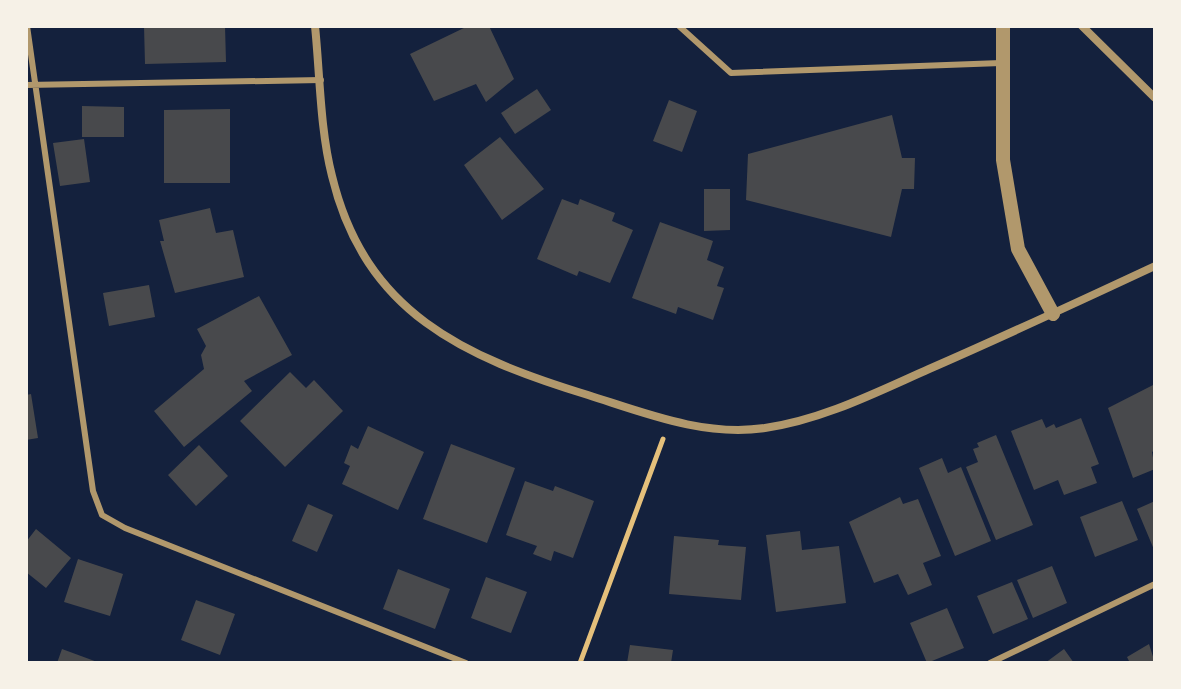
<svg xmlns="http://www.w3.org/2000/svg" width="1181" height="689" font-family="'Nunito Sans',sans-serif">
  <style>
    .building { fill: #48494c }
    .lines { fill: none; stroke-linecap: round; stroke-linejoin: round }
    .path { stroke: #e5c07b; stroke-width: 5 }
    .service { stroke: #b1986c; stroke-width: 6 }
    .minor { stroke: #b1986c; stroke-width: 8 }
    .tertiary { stroke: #b1986c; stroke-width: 14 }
  </style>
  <rect width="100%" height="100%" fill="#14213d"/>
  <path class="building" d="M144,26H225L226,62L145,64Z
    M468,26H489L514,79L486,102L476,84L434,101L410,54Z
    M537,89L551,110L515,134L501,113Z
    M669,100L697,111L682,152L653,141Z
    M82,106L124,107V137H82Z
    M230,109V183H164V110Z
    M892,115L902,158H915L914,189H902L891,237L746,200L748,154Z
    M500,137L544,189L502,220L464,165Z
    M84,139L90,182L60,186L53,143Z
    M704,189H730V230L704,231Z
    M562,199L578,205L580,199L615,213L612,221L633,230L610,283L579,271L577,276L537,259Z
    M210,208L216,233L233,230L244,277L175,293L160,241H164L159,220Z
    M660,222L713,241L707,260L724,267L717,286L724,288L713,320L678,307L676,314L632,298Z
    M149,285L155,317L109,326L103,293Z
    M259,296L292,355L244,381L252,391L184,447L154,411L204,369L201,355L206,346L197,329Z
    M290,372L306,388L314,380L343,411L285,467L240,421Z
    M1155,384V450L1152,452L1155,469L1133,478L1108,408Z
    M31,394L38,438L26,440V395Z
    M1081,418L1099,464L1091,467L1097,483L1064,495L1058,480L1034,490L1011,431L1042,419L1046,428L1054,424L1056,428Z
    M368,426L424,452L398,510L342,484L350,466L344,463L351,445L358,449Z
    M996,435L1033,525L996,540L966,467L978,462L973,449L979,447L977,443Z
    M451,444L515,468L487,543L423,519Z
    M199,445L228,476L196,506L168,475Z
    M942,458L948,473L961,467L991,541L955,556L919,468Z
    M525,481L553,491L555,486L594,501L573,558L554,551L551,561L533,554L537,546L506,535Z
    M900,497L903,504L918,499L941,556L923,563L932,585L908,595L898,574L874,583L849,522Z
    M1122,501L1138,540L1095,557L1080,517Z
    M1155,501V552L1137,509Z
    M308,504L333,515L317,552L292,541Z
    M36,529L71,558L46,588L26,572V542Z
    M800,531L802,550L839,546L846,603L776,612L766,535Z
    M674,536L719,540L718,545L746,547L741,600L669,594Z
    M78,559L123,574L110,616L64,602Z
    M1052,566L1067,603L1033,618L1017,580Z
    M398,569L450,589L435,629L383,609Z
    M486,577L527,592L511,633L471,618Z
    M1012,582L1028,619L993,634L977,596Z
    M196,600L235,614L220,655L181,640Z
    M947,608L964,648L927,663L910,623Z
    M1149,644L1155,663H1130L1127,657Z
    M630,645L673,650L671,663H627Z
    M62,649L100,663H57Z
    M1064,649L1074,663H1045Z"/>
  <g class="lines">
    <path class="path" d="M580,663L663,439"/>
    <path class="service" d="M27,26L93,491L102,515L125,528L466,663
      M679,26L731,73L1001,63
      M26,85L321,80
      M990,663L1155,584"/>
    <path class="minor" d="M315,26C320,75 320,129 332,176C365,313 464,357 588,395C645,413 704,437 765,428C822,420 877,392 929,369C1005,336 1080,301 1155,266
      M1082,26L1155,98"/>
    <path class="tertiary" d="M1003,26V160L1018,249L1053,314"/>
  </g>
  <rect width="1181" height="689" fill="none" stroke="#f6f1e7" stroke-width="56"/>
</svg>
